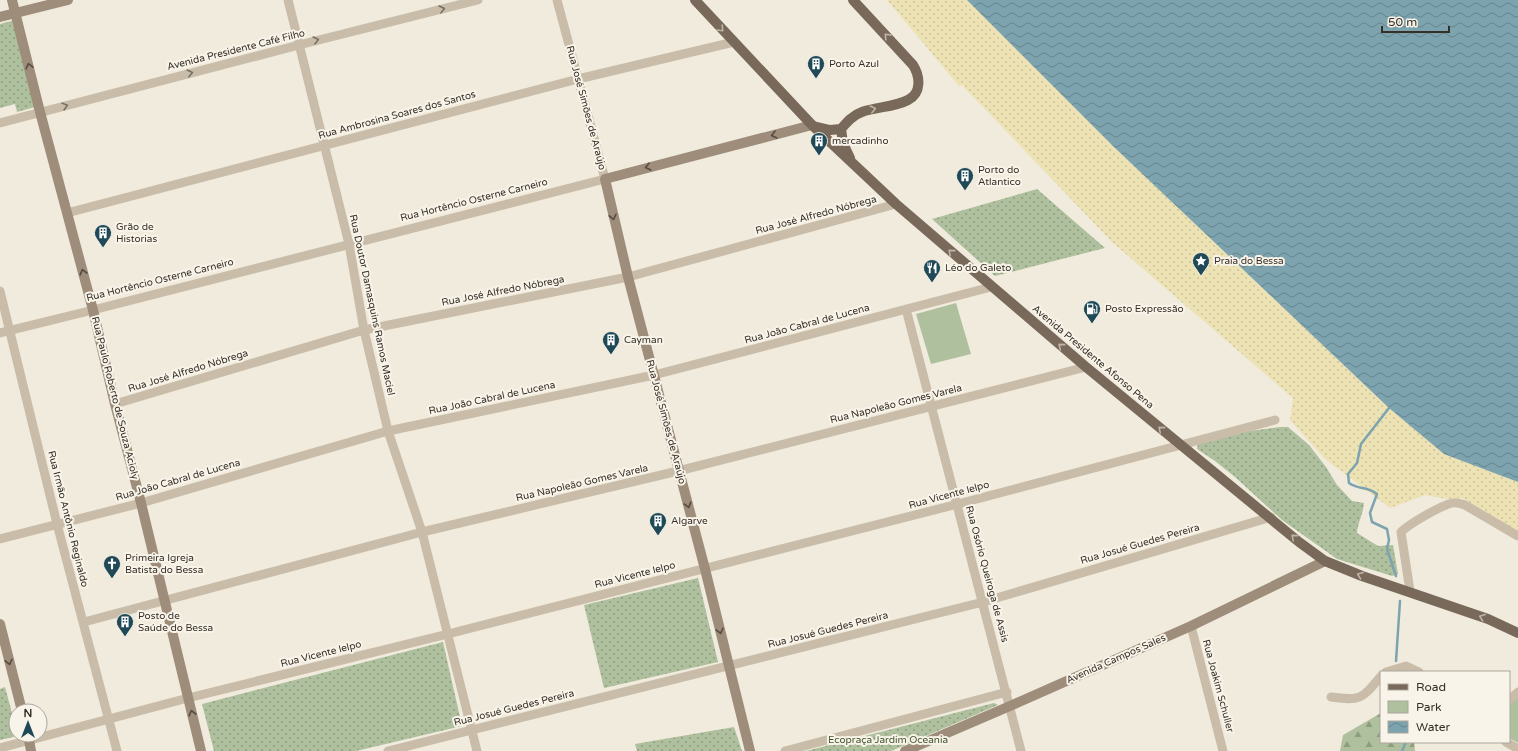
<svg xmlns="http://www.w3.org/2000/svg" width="1518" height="751" font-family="'Varela Round',sans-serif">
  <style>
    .green { fill: url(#green-dots) }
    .forest { fill: url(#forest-firs) }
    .sand { fill: url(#sand-dots) }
    .pitch { fill: #aec09d }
    .water { fill: url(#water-waves) }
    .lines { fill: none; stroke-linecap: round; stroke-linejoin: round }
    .stream { stroke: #7ca3ae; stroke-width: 2.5 }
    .street { stroke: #c9bda9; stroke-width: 9 }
    .secondary { stroke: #9d8d7a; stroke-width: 10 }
    .primary { stroke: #78695a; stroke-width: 10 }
    .oneway { stroke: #786f62 }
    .oneway2 { stroke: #bfb5a9 }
    .oneway3 { stroke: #554b41 }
    .labels { text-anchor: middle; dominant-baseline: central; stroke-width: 4; stroke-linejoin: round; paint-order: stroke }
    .street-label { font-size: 10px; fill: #362f28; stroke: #f9f4e9 }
    .poi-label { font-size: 10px; fill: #362f28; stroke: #f9f4e9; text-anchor: start }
    .park-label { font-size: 10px; fill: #3f542d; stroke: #f9f4e9 }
  </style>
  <defs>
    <pattern id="green-dots" width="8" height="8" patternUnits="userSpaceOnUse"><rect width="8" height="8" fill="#aec09d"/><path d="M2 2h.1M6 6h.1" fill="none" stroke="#8e9c80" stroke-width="1.8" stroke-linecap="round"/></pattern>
    <pattern id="forest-firs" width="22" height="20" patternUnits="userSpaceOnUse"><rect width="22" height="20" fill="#aec09d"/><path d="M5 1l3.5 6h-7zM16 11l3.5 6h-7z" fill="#8e9c80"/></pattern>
    <pattern id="sand-dots" width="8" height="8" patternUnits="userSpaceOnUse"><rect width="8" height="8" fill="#ece2b4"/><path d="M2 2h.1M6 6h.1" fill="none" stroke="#cbc29b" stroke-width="1.8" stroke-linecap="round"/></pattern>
    <pattern id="water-waves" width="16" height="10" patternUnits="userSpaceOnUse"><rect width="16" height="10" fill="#7ca3ae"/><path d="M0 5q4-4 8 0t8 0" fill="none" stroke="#66858e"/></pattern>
  </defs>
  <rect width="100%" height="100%" fill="#f1ebdd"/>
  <path class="green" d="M15,20L35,107L17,112L15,104L0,108V24Z
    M1037,189L1105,248L995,276L932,219Z
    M1280,427H1288L1309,445L1326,467L1337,485L1352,501L1364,503C1363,514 1358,522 1357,533L1378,546L1393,545L1398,574L1392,576L1337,559L1282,520L1235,477L1215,461L1197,449L1198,443L1243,432Z
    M698,578L718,662L604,688L584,605Z
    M443,642L462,726L356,751H214L202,704Z
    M5,687L16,728V735L18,736L0,740V689Z
    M994,703L998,705L891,751H806Z
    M734,727L742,751H637L635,744Z"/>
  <path class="forest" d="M1381,713V742H1414L1415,751H1340L1343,735Z"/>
  <path class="sand" d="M887,0H971L1114,147L1389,408L1445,454L1518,482V531L1462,498L1446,499L1425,495L1390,508L1325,459L1290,420L1293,398L1112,242L962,85L959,86Z"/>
  <path class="pitch" d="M956,303L971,354L931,364L916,314Z
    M1518,695V743L1509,738V703Z"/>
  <path class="water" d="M967,0H1518V482L1444,454L1389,408L1114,147Z"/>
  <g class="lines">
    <path class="stream" d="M1389,408L1361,444L1357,463L1348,474L1349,483C1359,490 1367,486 1377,494L1370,513L1372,522L1387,529L1389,540L1387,549L1396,576
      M1396,661L1400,601
      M1402,751L1406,742"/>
    <path class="street" d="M288,0L349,244L364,330L388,431L422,532L477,751
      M0,123L299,45L478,0
      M67,213L578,79L734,42
      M0,291L57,524L117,751
      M906,309L1021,751
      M0,333L93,310L605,179L557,0
      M115,404L364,330L628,277L896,204
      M0,539L141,503L388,431L654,375L991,287
      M1410,591L1401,532C1409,524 1440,506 1452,503C1456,502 1460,503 1465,505L1518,536
      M84,622L422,532L678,471L1086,367
      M1191,626L1223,751
      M1386,672L1406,666L1419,672
      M1331,697C1361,701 1362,699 1381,676
      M1509,700L1518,692
      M1506,742L1518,749
      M0,748L188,698L448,634L958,504L1275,420
      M388,751L983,602L1271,517
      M785,751L1007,692"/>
    <path class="secondary" d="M12,0L40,112L93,310L115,404L141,503L201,751
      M0,17L68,0
      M0,624L22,711
      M28,735L31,751
      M750,751L705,569L628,277L605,179L812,125
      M905,751L1010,706L1191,626L1325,561"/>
    <path class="primary" d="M695,0L812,125L896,204L1086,367L1299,542L1325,561L1362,576L1488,619L1518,633
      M813,126L830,130L841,129C847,122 853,115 862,112C876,107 895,107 908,100C922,93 920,76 913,65L853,0
      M841,129L843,143L850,158"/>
  </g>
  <defs><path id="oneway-chevron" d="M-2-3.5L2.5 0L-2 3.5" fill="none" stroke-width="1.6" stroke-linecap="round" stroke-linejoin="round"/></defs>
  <g class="oneway">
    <use href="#oneway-chevron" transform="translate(442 9) rotate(-14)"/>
    <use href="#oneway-chevron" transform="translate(316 40) rotate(-14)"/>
    <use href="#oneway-chevron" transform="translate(190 73) rotate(-14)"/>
    <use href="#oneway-chevron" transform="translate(65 106) rotate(-15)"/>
  </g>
  <g class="oneway2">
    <use href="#oneway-chevron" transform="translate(721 29) rotate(47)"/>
    <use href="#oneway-chevron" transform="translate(887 36) rotate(-133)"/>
    <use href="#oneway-chevron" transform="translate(873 109) rotate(-14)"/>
    <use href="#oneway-chevron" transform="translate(951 252) rotate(-139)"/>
    <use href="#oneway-chevron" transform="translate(1061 346) rotate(-140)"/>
    <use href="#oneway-chevron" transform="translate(1161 429) rotate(-140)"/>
    <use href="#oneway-chevron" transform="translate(1294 537) rotate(-139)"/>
    <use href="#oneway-chevron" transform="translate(1360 575) rotate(-159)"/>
    <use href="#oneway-chevron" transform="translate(1482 617) rotate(-160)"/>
  </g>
  <g class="oneway3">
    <use href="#oneway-chevron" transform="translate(29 66) rotate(-104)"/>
    <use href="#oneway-chevron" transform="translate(774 135) rotate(166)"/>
    <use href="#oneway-chevron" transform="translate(648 167) rotate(166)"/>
    <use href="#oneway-chevron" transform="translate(613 217) rotate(77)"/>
    <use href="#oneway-chevron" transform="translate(83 272) rotate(-105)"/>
    <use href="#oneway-chevron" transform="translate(688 505) rotate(75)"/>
    <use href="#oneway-chevron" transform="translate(720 631) rotate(76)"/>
    <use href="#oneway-chevron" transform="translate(9 662) rotate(76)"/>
    <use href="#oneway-chevron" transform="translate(192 713) rotate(-104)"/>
  </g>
  <defs>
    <symbol id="building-pin" viewBox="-11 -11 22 30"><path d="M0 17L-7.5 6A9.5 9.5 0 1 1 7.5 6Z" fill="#1f4957" stroke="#f9f4e9"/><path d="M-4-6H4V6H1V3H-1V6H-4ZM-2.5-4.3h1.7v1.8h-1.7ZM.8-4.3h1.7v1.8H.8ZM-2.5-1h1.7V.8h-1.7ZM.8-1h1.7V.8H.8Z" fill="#fff"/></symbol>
    <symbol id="sight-pin" viewBox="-11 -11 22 30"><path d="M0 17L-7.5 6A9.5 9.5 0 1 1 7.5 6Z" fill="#1f4957" stroke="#f9f4e9"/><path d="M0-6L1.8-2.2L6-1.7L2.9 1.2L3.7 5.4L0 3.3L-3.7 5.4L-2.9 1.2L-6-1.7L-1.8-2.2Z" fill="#fff"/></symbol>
    <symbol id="restaurant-pin" viewBox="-11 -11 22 30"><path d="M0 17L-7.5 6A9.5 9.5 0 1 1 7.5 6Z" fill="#1f4957" stroke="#f9f4e9"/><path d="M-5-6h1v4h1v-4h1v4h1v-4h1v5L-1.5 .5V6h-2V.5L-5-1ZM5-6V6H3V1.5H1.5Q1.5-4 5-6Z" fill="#fff"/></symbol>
    <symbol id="fuel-pin" viewBox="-11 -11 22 30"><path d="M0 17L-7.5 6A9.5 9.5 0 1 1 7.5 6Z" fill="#1f4957" stroke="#f9f4e9"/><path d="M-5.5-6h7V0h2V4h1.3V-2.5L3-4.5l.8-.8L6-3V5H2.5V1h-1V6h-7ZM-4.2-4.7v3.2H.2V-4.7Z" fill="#fff"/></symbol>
    <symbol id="church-pin" viewBox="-11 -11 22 30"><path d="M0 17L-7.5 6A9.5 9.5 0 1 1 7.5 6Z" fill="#1f4957" stroke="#f9f4e9"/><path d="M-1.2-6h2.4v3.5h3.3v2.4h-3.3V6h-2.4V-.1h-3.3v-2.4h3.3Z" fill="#fff"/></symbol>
  </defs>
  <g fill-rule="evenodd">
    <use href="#building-pin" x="806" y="54" width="20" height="27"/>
    <use href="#building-pin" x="809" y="131" width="20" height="27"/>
    <use href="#building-pin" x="955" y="166" width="20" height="27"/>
    <use href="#building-pin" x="93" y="223" width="20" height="27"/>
    <use href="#sight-pin" x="1191" y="251" width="20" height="27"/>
    <use href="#restaurant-pin" x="922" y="258" width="20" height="27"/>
    <use href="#fuel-pin" x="1082" y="299" width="20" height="27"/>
    <use href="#building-pin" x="601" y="330" width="20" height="27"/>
    <use href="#building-pin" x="648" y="511" width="20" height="27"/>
    <use href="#church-pin" x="102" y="554" width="20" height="27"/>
    <use href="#building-pin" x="115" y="612" width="20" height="27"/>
  </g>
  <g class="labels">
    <g class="street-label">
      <text transform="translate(236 50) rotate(-14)">Avenida Presidente Café Filho</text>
      <text transform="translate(586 108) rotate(75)">Rua José Simões de Araújo</text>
      <text transform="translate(397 115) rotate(-15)">Rua Ambrosina Soares dos Santos</text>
      <text transform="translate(474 200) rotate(-14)">Rua Hortêncio Osterne Carneiro</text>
      <text transform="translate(816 215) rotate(-15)">Rua José Alfredo Nóbrega</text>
      <text transform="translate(160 280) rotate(-14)">Rua Hortêncio Osterne Carneiro</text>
      <text transform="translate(503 291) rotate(-11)">Rua José Alfredo Nóbrega</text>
      <text transform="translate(372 305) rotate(78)">Rua Doutor Damasquins Ramos Maciel</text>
      <text transform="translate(807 324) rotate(-15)">Rua João Cabral de Lucena</text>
      <text transform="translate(1093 357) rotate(40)">Avenida Presidente Afonso Pena</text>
      <text transform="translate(188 371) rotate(-17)">Rua José Alfredo Nóbrega</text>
      <text transform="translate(115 398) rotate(76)">Rua Paulo Roberto de Souza Acioly</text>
      <text transform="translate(492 398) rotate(-12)">Rua João Cabral de Lucena</text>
      <text transform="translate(896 404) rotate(-14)">Rua Napoleão Gomes Varela</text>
      <text transform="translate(666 422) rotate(75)">Rua José Simões de Araújo</text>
      <text transform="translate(178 480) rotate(-16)">Rua João Cabral de Lucena</text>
      <text transform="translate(582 483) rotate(-13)">Rua Napoleão Gomes Varela</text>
      <text transform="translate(949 495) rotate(-15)">Rua Vicente Ielpo</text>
      <text transform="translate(68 519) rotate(76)">Rua Irmão Antônio Reginaldo</text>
      <text transform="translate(1140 544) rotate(-16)">Rua Josué Guedes Pereira</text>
      <text transform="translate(987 574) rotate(75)">Rua Osório Queiroga de Assis</text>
      <text transform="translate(635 575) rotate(-14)">Rua Vicente Ielpo</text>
      <text transform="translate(828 630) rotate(-14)">Rua Josué Guedes Pereira</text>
      <text transform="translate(321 654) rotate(-14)">Rua Vicente Ielpo</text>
      <text transform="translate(1116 659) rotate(-24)">Avenida Campos Sales</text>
      <text transform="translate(1218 686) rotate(75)">Rua Joakim Schuller</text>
      <text transform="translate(514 708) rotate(-14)">Rua Josué Guedes Pereira</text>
    </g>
    <g class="poi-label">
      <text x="829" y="64">Porto Azul</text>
      <text x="832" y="141">mercadinho</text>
      <text x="978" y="170">Porto do<tspan x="978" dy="12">Atlantico</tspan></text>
      <text x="116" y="227">Grão de<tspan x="116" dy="12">Historias</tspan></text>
      <text x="1214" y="261">Praia do Bessa</text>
      <text x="945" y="268">Léo do Galeto</text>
      <text x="1105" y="309">Posto Expressão</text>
      <text x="624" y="340">Cayman</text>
      <text x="671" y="521">Algarve</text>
      <text x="125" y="558">Primeira Igreja<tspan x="125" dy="12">Batista do Bessa</tspan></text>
      <text x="138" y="616">Posto de<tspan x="138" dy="12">Saúde do Bessa</tspan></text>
    </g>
    <g class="park-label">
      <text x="888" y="740">Ecopraça Jardim Oceania</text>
    </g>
  </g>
  <rect x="1380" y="671" width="130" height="72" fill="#f9f4e9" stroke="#aba59c"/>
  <rect x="1388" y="684" width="20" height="6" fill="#78695a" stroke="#aba59c"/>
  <text x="1416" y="691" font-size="12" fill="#362f28">Road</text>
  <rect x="1388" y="701" width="20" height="12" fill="#aec09d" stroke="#aba59c"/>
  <text x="1416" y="711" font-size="12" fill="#362f28">Park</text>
  <rect x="1388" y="721" width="20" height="12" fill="url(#water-waves)" stroke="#aba59c"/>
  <text x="1416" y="731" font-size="12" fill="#362f28">Water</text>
  <g transform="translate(28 723)"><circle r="19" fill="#f9f4e9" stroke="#aba59c"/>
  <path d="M0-3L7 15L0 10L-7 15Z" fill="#1f4957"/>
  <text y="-6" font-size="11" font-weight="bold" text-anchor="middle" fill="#362f28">N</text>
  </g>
  <path d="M1382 26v6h67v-6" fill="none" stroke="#362f28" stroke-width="2"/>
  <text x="1388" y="26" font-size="12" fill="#362f28" stroke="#f9f4e9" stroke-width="3" paint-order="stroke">50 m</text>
</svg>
